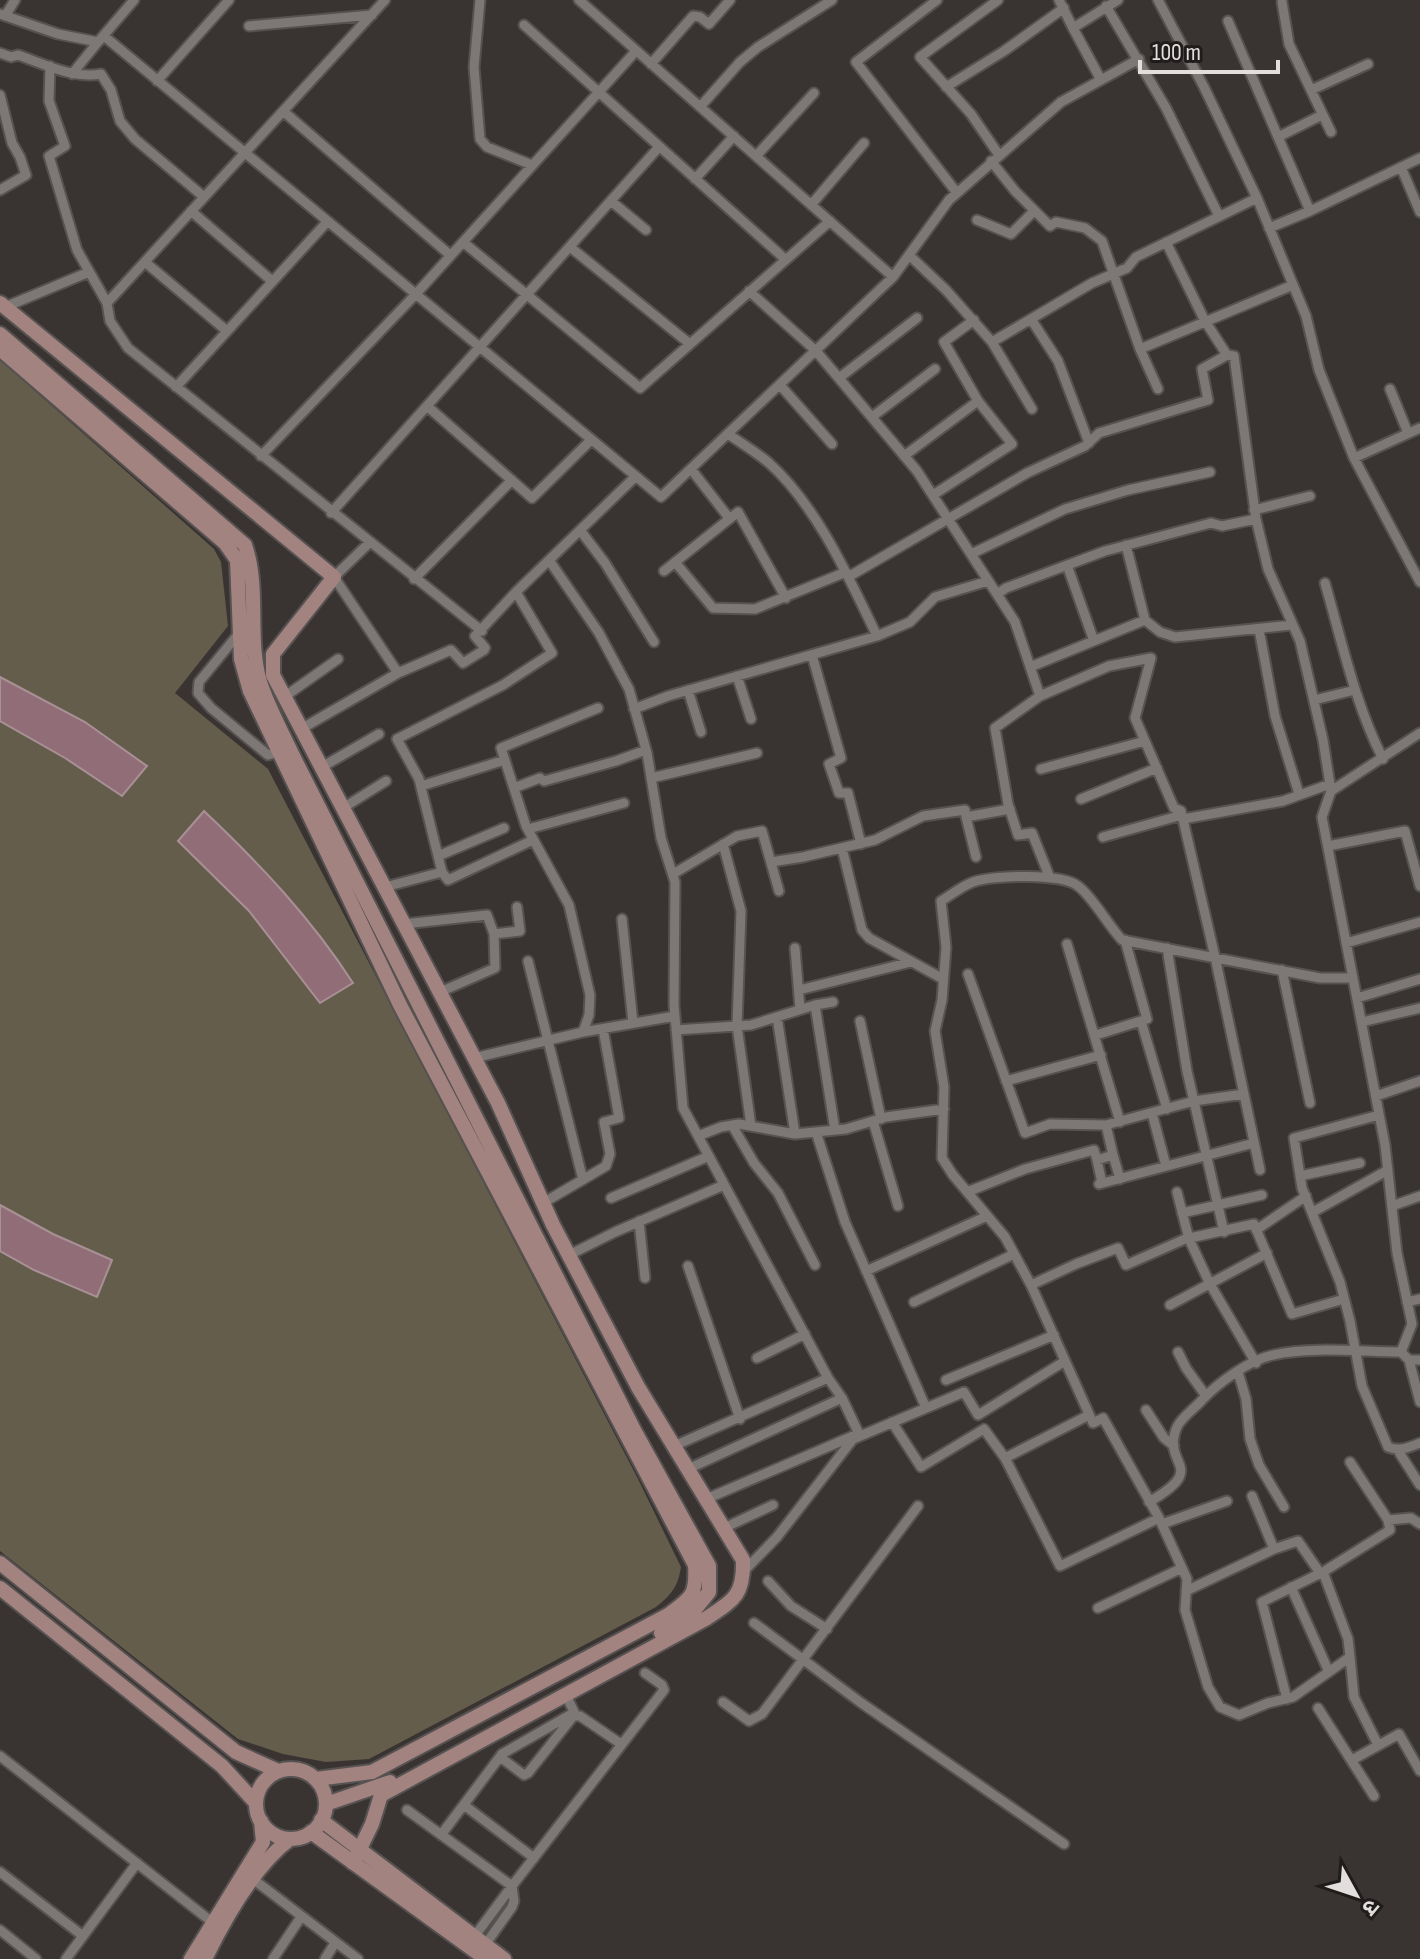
<svg xmlns="http://www.w3.org/2000/svg" width="1420" height="1959" font-family="'Sofia Sans Condensed','Noto Sans Devanagari',sans-serif">
  <style>
    .green { fill: #655d4b }
    .water { fill: #916e77; stroke: #a99096; stroke-width: 2 }
    .lines { fill: none; stroke-linecap: round; stroke-linejoin: round }
    .street-casing { stroke: #565251; stroke-width: 13 }
    .secondary-casing { stroke: #565251; stroke-width: 18 }
    .street { stroke: #7d7875; stroke-width: 9 }
    .secondary { stroke: #a38380; stroke-width: 14 }
  </style>
  <rect width="100%" height="100%" fill="#393432"/>
  <path class="green" d="M0,360L214,549L221,562L228,626L175,693L268,769L637,1477L681,1567C678,1587 671,1595 656,1607L369,1759L326,1762L283,1754L238,1739L0,1551Z"/>
  <path class="water" d="M0,677L85,722L147,766L122,796L65,758L0,721Z
    M204,811C260,864 311,918 353,983L320,1003L249,911L178,841Z
    M0,1205L53,1234L112,1260L97,1297L34,1270L0,1251Z"/>
  <g class="lines">
    <defs>
      <path id="street" d="M480,0L474,67L480,139L487,147L532,165
        M579,0L893,277
        M937,0L856,62L957,193
        M998,0L920,57L971,114L999,155
        M1059,0L1073,28
        M1158,0L1204,87L1257,198L1306,316L1319,370L1354,458L1420,582
        M1282,2L1289,44L1331,132
        M1106,6L1166,108L1219,216
        M0,14L58,34L98,42L134,0
        M5,16L15,0
        M1228,21L1310,211L1420,158
        M524,25L785,259
        M249,26L372,15
        M104,36L661,497L893,277L949,200L1061,102L1139,59
        M0,53L11,57L18,55C44,64 73,79 101,74L111,90L120,121L135,139L204,197
        M651,64L693,16L700,17L709,24L730,0
        M50,66L49,101L65,146L49,156L77,250L107,303L110,321L128,348L482,631
        M72,74L98,42
        M1101,80L1073,28L1118,0
        M157,81L229,0
        M946,87L1004,51L1064,8
        M1311,90L1368,64
        M0,95L12,143L20,157L26,175L0,190
        M700,107L740,62L758,47L832,0
        M283,111L450,255
        M1278,137L1322,115
        M756,156L814,93
        M991,161L1015,191L1050,226L1056,222L1085,228L1102,241L1140,349L1158,389
        M1401,167L1420,212
        M695,179L734,136
        M611,201L646,230
        M811,205L864,143
        M191,211L272,281
        M977,220L1011,234L1034,211
        M1269,228L1310,211
        M463,242L640,388L830,221
        M1166,242L1205,321L1227,355L1234,356L1256,519L1268,569L1300,641L1323,740L1331,791L1322,817L1385,1145L1397,1253L1412,1324L1401,1352
        M570,247L690,344
        M909,255L946,290L992,342L1032,409
        M145,262L227,331
        M749,291L816,351L917,471L1015,622L1040,696
        M107,303L385,0
        M5,307L89,272
        M1031,319L1058,361L1089,443
        M992,342L1092,283L1127,268L1136,257L1257,198
        M1140,349L1293,285
        M839,378L917,318
        M780,385L832,444
        M176,387L327,222
        M1390,389L1408,433
        M427,406L532,498L591,440
        M872,417L935,369
        M728,434C741,443 756,452 769,463C817,506 849,578 877,636
        M261,456L415,295L636,51
        M904,456L978,401
        M1354,458L1420,428
        M691,469L729,518
        M933,495L1012,444L978,401L944,342L974,320
        M1254,510L1310,496
        M331,513L659,147
        M580,530L605,563L654,642
        M369,543L334,577L398,673
        M1126,545L1145,620
        M971,554L1065,509L1128,490L1210,472
        M549,560L599,633L629,689L647,753L661,838L675,882L674,1005L683,1108L828,1378L842,1398L860,1436
        M675,562L713,608L755,609L846,572
        M1067,565L1094,641
        M664,571L738,512L786,598
        M848,577L1027,473L1085,446L1099,433L1208,400L1202,369L1227,355
        M414,579L512,480
        M1325,583C1342,642 1355,704 1383,759
        M997,594L1006,588L1105,551L1211,523L1222,526L1256,519
        M1259,629L1275,716L1299,794
        M240,632L199,682L198,693L211,708L268,755L279,752
        M812,655L841,758L829,764L839,793H848L861,844
        M1030,667L1145,620L1160,632L1175,637L1292,625
        M737,676L751,719
        M688,690L701,732
        M284,697L338,659
        M1314,700L1355,690
        M634,709L668,696L877,636L910,622L935,597L988,581
        M301,729L398,673L451,650L463,663L484,650L485,648L475,636L516,592L635,477
        M322,767L379,734
        M1041,769L1145,741
        M651,778L757,753
        M421,786L505,760
        M514,788L540,778L544,781L616,761L646,750
        M1331,791L1420,733
        M1081,799L1157,768
        M343,808L386,781
        M966,817L976,857
        M1183,819L1283,801L1330,784
        M528,829L624,803
        M1103,837L1182,815
        M723,844L741,911L737,1026L751,1126
        M1328,846L1405,831L1420,886
        M842,848L862,930L869,938L943,979
        M438,856L504,828
        M771,862L803,857L875,840L923,816L965,810L966,817L1010,809
        M442,872L419,779L397,739L503,685L552,653L516,592
        M673,874L737,836L762,831L779,891
        M1050,878L1032,833L1018,835L1008,804L995,728L1040,696L1109,666L1151,658L1135,718L1174,808L1181,811L1215,957L1260,1170
        M385,887L442,872L448,880L533,840
        M622,919L633,1023
        M404,924L487,915L494,934
        M1346,943L1420,922
        M1067,944L1120,1122
        M795,948L800,1009
        M1167,948L1187,1071L1224,1232
        M528,961L583,1180
        M1282,970L1310,1103
        M968,974L1025,1133L1050,1124L1106,1125L1194,1101L1244,1094
        M1353,978H1320L1122,940C1108,925 1092,896 1078,886C1062,873 992,875 973,882C962,886 951,895 941,901L946,947L942,1000L935,1031L944,1087L942,1158L953,1175L1005,1237L1031,1285L1093,1423L1103,1418L1159,1518L1187,1579L1185,1610L1208,1687L1220,1707L1239,1715L1268,1703L1293,1697L1350,1657L1354,1697L1378,1745
        M799,990L911,962
        M440,992L495,968L494,934L520,931L517,907
        M1357,998L1420,979
        M815,1005L835,1130
        M777,1017L795,1134
        M860,1021L881,1119
        M1141,1021L1167,1109
        M1362,1022L1420,1008
        M676,1030L751,1025L815,1005L833,1002
        M583,1032L589,1015L590,995L569,905L526,826L501,748L598,708
        M1096,1035L1147,1019L1125,940
        M474,1058L583,1032L675,1016
        M1006,1081L1101,1055
        M1376,1096L1420,1081
        M1152,1113L1166,1166
        M1379,1115L1294,1138L1302,1188L1340,1282L1350,1321L1362,1386L1388,1447C1399,1452 1410,1447 1420,1443
        M873,1121L898,1206
        M732,1125L754,1163L778,1193L815,1265
        M816,1132L845,1222L926,1408
        M698,1136L721,1127L739,1124L795,1134L846,1129L886,1117L944,1109
        M1113,1155L1120,1179
        M1097,1160L1102,1183
        M1300,1176L1360,1163
        M1099,1184L1254,1143
        M967,1192L1025,1169L1094,1150L1097,1160L1113,1155L1106,1125
        M1177,1192L1189,1239L1210,1284L1256,1363
        M611,1198L709,1156
        M543,1203L606,1166L610,1154L604,1122L619,1118L603,1029
        M1392,1206L1420,1196
        M1313,1212L1388,1170
        M1182,1213L1262,1195
        M639,1221L645,1278
        M1256,1230L1306,1196
        M569,1255L615,1232L724,1185
        M688,1266L740,1419
        M866,1271L987,1216
        M1031,1285L1076,1264L1118,1248L1126,1265L1185,1239L1254,1224L1292,1314L1344,1299
        M914,1302L1014,1254
        M1407,1302L1420,1299
        M1170,1305L1267,1253
        M1178,1352L1186,1368L1206,1396
        M757,1358L805,1334
        M1409,1360L1420,1402
        M1238,1372L1246,1399L1250,1439L1259,1465L1284,1507
        M946,1380L1054,1335
        M1146,1410L1164,1438L1174,1446
        M892,1422L921,1467L984,1429L1005,1458L1060,1566L1159,1518
        M674,1446L828,1378
        M1397,1449L1420,1485
        M1005,1458L1089,1415
        M1350,1462L1388,1520L1411,1518L1420,1524
        M688,1469L842,1398
        M706,1499L853,1436
        M1149,1502C1211,1466 1160,1466 1177,1427C1181,1418 1195,1408 1202,1400C1218,1383 1249,1360 1273,1355C1311,1346 1362,1352 1401,1352L1409,1360H1420
        M1162,1524L1227,1501
        M724,1528L773,1505
        M1274,1549L1298,1541L1320,1573
        M743,1572L777,1537L853,1439L964,1392L978,1415L1065,1361
        M1323,1572L1348,1639L1350,1657
        M768,1581L791,1606L827,1629
        M1291,1587L1329,1672
        M1186,1591L1274,1549L1252,1496
        M1098,1608L1182,1568
        M754,1623L860,1702L1064,1844
        M1287,1699L1262,1602L1323,1572L1390,1530L1388,1520
        M723,1702L749,1721L762,1714L918,1506
        M1318,1708L1374,1796
        M0,1756L212,1922
        M500,1757L524,1775L528,1773L575,1714L566,1695
        M1352,1760L1399,1734L1420,1771
        M464,1805L534,1858
        M407,1810L512,1886L664,1690L662,1685L645,1673
        M441,1835L502,1754L570,1715L580,1716L621,1744
        M0,1872L83,1936
        M253,1879L358,1959
        M0,1930L36,1959
        M474,1937L512,1886
        M485,1945L512,1907L514,1901L512,1886
        M66,1959L137,1863
        M273,1959L301,1917
        M325,1959L335,1943"/>
      <path id="secondary" d="M0,303L334,577L273,654V675L498,1103L553,1225L638,1387L743,1560C744,1595 734,1600 707,1618L381,1795L372,1824L353,1863
        M0,334L245,545C260,588 247,637 260,682C268,707 282,732 293,756L634,1430L709,1566V1592L692,1613L661,1633
        M0,349L225,543L237,560L241,659L250,691L400,1005L695,1565C697,1596 691,1598 668,1615L372,1772L316,1779
        M0,1563L236,1752L278,1771
        M0,1588L222,1766L256,1803
        M256 1804a35 35 0 1 1 70 0a35 35 0 1 1-70 0Z
        M326,1804L390,1782
        M321,1820L504,1959
        M311,1832L486,1959
        M191,1959L263,1842L261,1821
        M205,1959C225,1918 254,1866 290,1839"/>
    </defs>
    <use href="#street" class="street-casing"/>
    <use href="#secondary" class="secondary-casing"/>
    <use href="#street" class="street"/>
    <use href="#secondary" class="secondary"/>
  </g>
  <g transform="translate(1356 1895) rotate(130)" stroke="#1f1c1b" stroke-width="6" paint-order="stroke">
  <path d="M0-6L14 30L0 20L-14 30Z" fill="#e1dedd"/>
  <text y="-12" font-size="22" font-weight="bold" text-anchor="middle" fill="#e1dedd">उ</text>
  </g>
  <path d="M1140 60v12h138v-12" fill="none" stroke="#e1dedd" stroke-width="4"/>
  <text x="1152" y="60" font-size="24" fill="#e1dedd" stroke="#1f1c1b" stroke-width="6" paint-order="stroke">100 m</text>
</svg>
